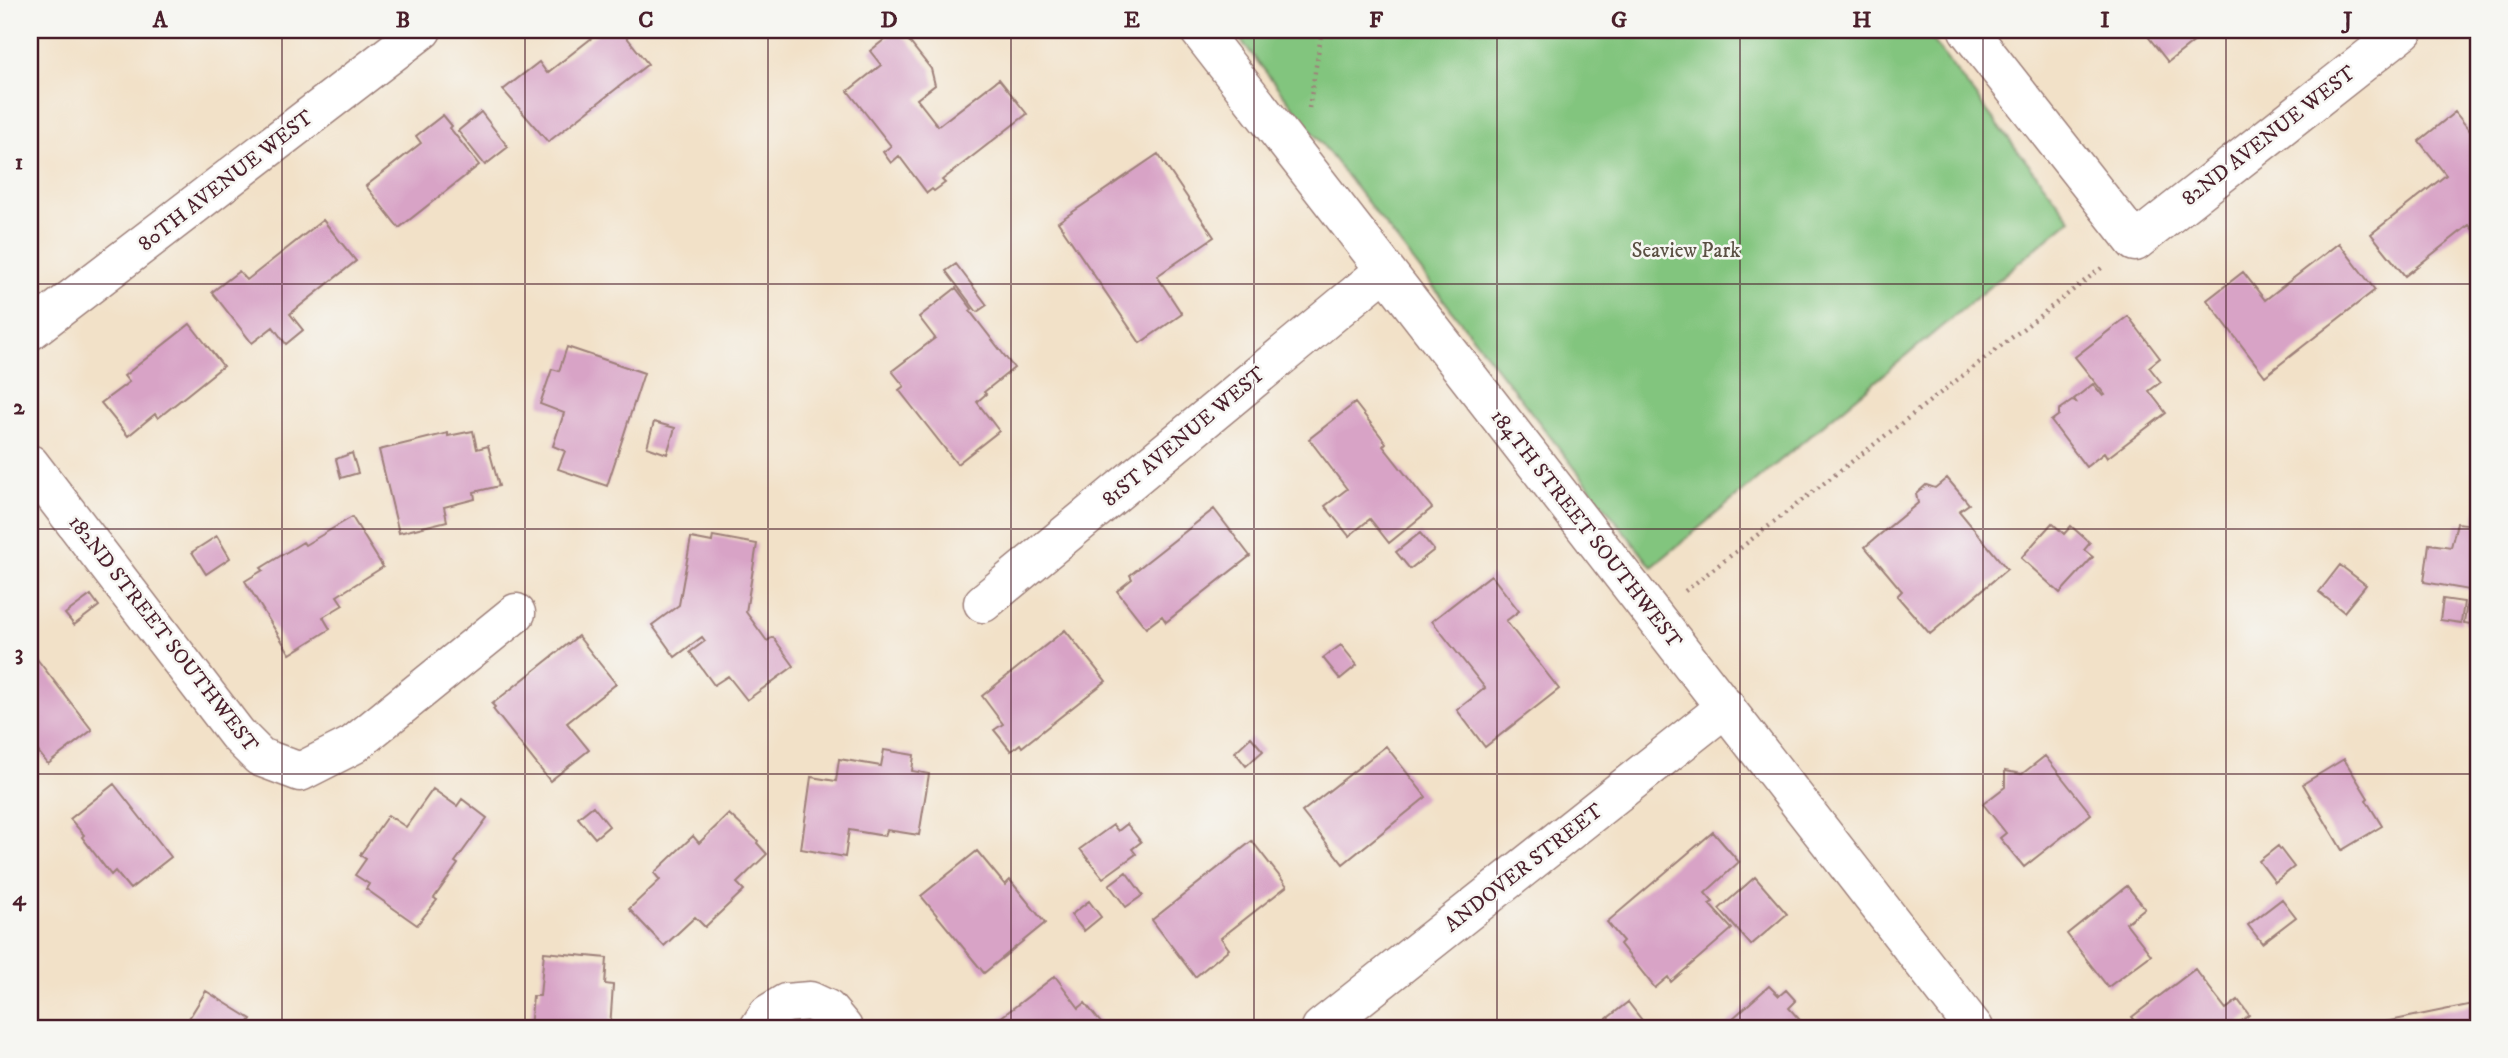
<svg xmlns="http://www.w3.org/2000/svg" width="2508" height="1058" font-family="'IM FELL DW Pica',serif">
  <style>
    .green { fill: #82c57e; stroke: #667254; stroke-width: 2 }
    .building { fill: #d8a3c6 }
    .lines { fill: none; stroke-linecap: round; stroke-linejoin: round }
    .minor-casing { stroke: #9e807a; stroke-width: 41 }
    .tertiary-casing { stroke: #9e807a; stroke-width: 41 }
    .path { stroke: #9e807a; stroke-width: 4.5; stroke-dasharray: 2 5; stroke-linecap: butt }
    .minor { stroke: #fff; stroke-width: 38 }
    .tertiary { stroke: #fff; stroke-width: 38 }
    .grid { fill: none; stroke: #4a1f2b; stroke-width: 2; stroke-opacity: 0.55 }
    .labels { text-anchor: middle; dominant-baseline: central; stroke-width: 5; stroke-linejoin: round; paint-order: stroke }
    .street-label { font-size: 21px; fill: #4a1f2b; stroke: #f6f6f2 }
    .park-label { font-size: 21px; fill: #5b5144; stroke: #f6f6f2 }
    .neatline { fill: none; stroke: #4a1f2b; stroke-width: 2.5 }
    .grid-label { font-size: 23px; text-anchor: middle; font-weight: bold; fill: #4a1f2b }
  </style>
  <rect width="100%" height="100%" fill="#f6f6f2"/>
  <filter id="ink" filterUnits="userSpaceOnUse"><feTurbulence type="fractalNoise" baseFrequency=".0143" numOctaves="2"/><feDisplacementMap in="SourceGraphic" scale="14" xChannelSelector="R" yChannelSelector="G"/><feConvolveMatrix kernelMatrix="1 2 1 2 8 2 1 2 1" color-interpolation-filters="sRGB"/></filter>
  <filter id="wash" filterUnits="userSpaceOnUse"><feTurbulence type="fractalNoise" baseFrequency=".00686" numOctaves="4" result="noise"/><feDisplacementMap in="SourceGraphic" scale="28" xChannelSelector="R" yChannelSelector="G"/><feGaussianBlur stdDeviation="1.57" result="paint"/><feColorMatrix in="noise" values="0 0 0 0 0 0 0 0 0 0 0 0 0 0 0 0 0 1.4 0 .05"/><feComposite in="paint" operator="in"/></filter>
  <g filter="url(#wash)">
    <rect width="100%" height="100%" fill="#f2e1c8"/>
    <path class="green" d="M1233,30H1924L2071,219L1652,567Z"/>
    <g id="blocks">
      <path class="building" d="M602,30H621L648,64L548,142L503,90L539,62L547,73Z
        M2143,30H2209L2168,62Z
        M894,32L908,40L931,69L935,85L917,99L938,126L999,79L1027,114L942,180L945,183L934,191L932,189L927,193L899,156L891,163L883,152L891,146L848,91L881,65L870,51Z
        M481,112L508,147L485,165L458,131Z
        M2455,112L2478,141V236L2469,225L2405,276L2371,234L2446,175L2419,141Z
        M443,115L452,126L450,128L479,165L399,228L366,186L421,143L416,136Z
        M1158,154L1214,237L1157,276L1182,314L1140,343L1058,222Z
        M323,220L356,261L290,314L303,330L286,344L273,327L252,343L212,292L239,271L247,280Z
        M2339,243L2375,290L2265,376L2207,300L2243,272L2265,300Z
        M956,264L987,305L977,312L946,271Z
        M956,288L972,309L970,311L1014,368L984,392L986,394L977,402L999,431L957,464L899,390L904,386L892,371L935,338L919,317Z
        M2128,316L2160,358L2149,367L2161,382L2149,391L2166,413L2107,458L2104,453L2086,467L2051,421L2059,415V410L2072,401L2076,402L2074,399L2093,384L2103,396L2105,395L2075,357Z
        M190,324L223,366L158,418L155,414L128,436L101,403L129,382L124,376Z
        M567,347L644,373L607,486L558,469L565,451L553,446L564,413L540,404L552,369L559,371Z
        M1355,403L1386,443L1383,446L1432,508L1389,543L1370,519L1349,536L1325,506L1347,489L1309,439Z
        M654,422L675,428L667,454L647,447Z
        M473,431L477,449L488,446L499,486L474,492L475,499L444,507L447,521L399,533L379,450L448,433V436Z
        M352,453L358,473L341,478L336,459Z
        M1947,478L1969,504L1959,511L2007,569L1930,634L1897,596L1902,591L1865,547L1918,503L1916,494L1926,485L1935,488Z
        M2477,508H2478V625L2464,623L2469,590L2424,582L2429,544L2451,547L2457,523L2474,525Z
        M1214,509L1250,556L1166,622L1162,616L1146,628L1117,591L1132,579L1130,575Z
        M352,517L383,567L337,596L343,605L323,617L330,629L290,654L245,581L263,570L261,568L303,542L305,545Z
        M2052,523L2064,534L2071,526L2090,543L2084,550L2093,557L2060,593L2021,558Z
        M1420,533L1434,550L1410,569L1396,552Z
        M217,536L230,558L206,574L192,552Z
        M713,536L757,544L746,612L767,641L773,637L794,666L747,700L728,676L714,685L690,652L705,641L702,637L675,657L652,625L679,605L691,538L712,542Z
        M2340,565L2366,585L2344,612L2319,592Z
        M1491,575L1519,611L1506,621L1559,689L1485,747L1457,710L1485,688L1432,621Z
        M91,595L99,606L74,625L65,614Z
        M2443,599L2464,602L2461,623L2440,620Z
        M1065,630L1106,681L1022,747L1020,744L1011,751L994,730L1003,724L982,696Z
        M578,636L616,684L567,723L589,750L550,781L493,709L495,707L492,704Z
        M1341,645L1357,665L1340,679L1323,658Z
        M30,650L92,730L48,764L30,741Z
        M1251,737L1263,751L1246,766L1235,752Z
        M1386,746L1426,797L1343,864L1302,812Z
        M884,750L914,755L912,771L929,774L919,835L887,830L885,836L849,830L845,857L801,849L811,777L836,781L839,759L881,766Z
        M2045,756L2091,814L2024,867L2000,838L2006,833L1983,804L2005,787V771L2022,774Z
        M2344,759L2368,798L2366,800L2382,826L2342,850L2303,784Z
        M114,784L171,857L130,889L115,871L111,875L82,837L84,835L70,819Z
        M433,789L457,806L462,799L487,818L455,862L458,864L434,898L437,900L417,925L366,889L369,884L355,875L366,859L360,855L388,815L406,827Z
        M593,806L609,826L595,838L578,818Z
        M729,814L758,841L757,843L767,854L737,883L744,890L705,927L695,917L664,946L629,909L660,880L654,873L693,836L699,843Z
        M1127,824L1141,842L1132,849L1136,854L1103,878L1080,849L1113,825L1118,831Z
        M1713,832L1739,862L1705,893L1713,902L1709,904L1732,929L1671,982L1668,977L1655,988L1620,944L1623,941L1607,922Z
        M1252,841L1287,886L1221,938L1229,949L1195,977L1152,920Z
        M2278,846L2294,867L2275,882L2259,861Z
        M977,851L1005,885L1010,880L1045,923L984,973L921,896Z
        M1126,872L1143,895L1126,907L1109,885Z
        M1755,877L1787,914L1751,945L1719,909Z
        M2127,886L2145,908L2126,923L2151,955L2108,987L2067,934Z
        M2282,899L2296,917L2262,943L2248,925Z
        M1089,901L1101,917L1084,931L1071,915Z
        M544,952L607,958L605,984L613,985L610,1028H530L533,996H540Z
        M2195,969L2226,1009L2238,1000L2249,1015L2238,1024L2241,1028H2141L2132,1017Z
        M1055,976L1079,1008L1085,1003L1105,1028H987Z
        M1769,986L1779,996L1786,990L1796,1001L1789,1008L1807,1028H1722Z
        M206,991L251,1019L245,1028H183Z
        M1628,1002L1648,1028H1595Z
        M2478,1003V1028H2381L2380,1023Z"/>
    </g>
  </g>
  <g filter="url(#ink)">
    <use href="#blocks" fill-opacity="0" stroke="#9e807a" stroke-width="2"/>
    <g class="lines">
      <defs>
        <path id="minor" d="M1199,30L1974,1028
          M1968,30L2135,242L2404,30
          M30,464L237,734L260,757L300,772L353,745L516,613
          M983,603L1384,271
          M759,1028L768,1014L786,1003L810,1001L827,1009L843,1028
          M1321,1028L1726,707"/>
        <path id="tertiary" d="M30,331L422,30"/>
      </defs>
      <use href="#minor" class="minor-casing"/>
      <use href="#tertiary" class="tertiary-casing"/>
      <path class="path" d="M1309,108L1322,30
        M1685,591L2104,266"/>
      <use href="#minor" class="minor"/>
      <use href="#tertiary" class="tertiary"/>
    </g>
  </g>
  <path class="grid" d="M282,30V1028M525,30V1028M768,30V1028M1011,30V1028M1254,30V1028M1497,30V1028M1740,30V1028M1983,30V1028M2226,30V1028M30,284H2478M30,529H2478M30,774H2478"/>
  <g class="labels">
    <g class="street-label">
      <text transform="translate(2269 136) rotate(-38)">82ND AVENUE WEST</text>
      <text transform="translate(226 181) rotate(-38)">80TH AVENUE WEST</text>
      <text transform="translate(1184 437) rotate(-40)">81ST AVENUE WEST</text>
      <text transform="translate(1586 529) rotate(52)">184TH STREET SOUTHWEST</text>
      <text transform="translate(163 634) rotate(52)">182ND STREET SOUTHWEST</text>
      <text transform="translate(1524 868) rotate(-38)">ANDOVER STREET</text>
    </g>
    <g class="park-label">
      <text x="1686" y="251">Seaview Park</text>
    </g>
  </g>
  <rect width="2508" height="1058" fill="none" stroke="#f6f6f2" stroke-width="77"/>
  <rect x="38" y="38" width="2432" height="982" class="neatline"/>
  <g class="grid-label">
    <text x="160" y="27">A</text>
    <text x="403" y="27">B</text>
    <text x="646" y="27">C</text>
    <text x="889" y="27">D</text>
    <text x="1132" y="27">E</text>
    <text x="1376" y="27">F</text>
    <text x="1619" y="27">G</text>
    <text x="1862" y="27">H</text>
    <text x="2105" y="27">I</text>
    <text x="2348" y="27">J</text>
    <text x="19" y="169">1</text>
    <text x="19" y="414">2</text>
    <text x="19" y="660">3</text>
    <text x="19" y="905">4</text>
  </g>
</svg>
